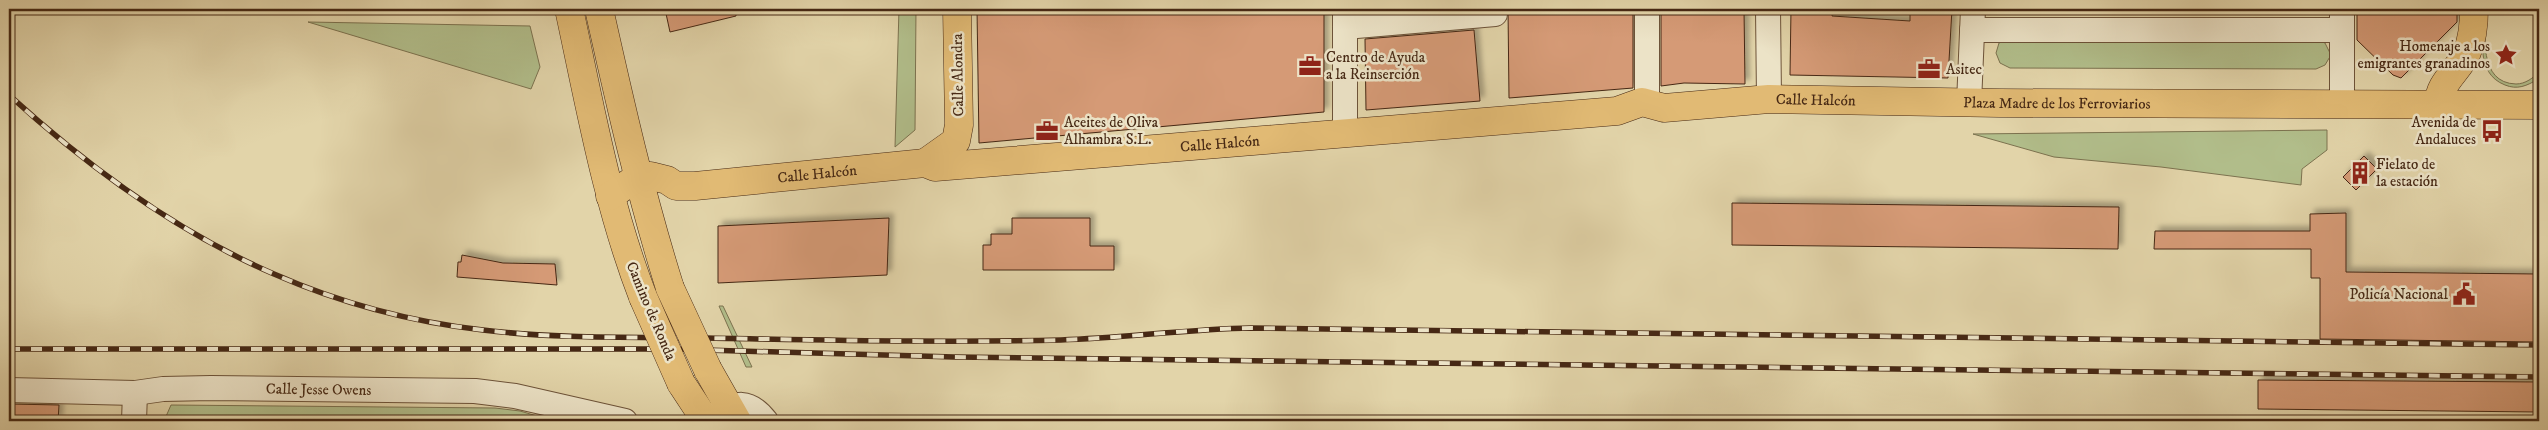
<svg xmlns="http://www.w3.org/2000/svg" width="2548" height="430" font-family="'IM FELL DW Pica',serif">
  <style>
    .green { fill: #b1bd8a; stroke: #7c724f }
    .building { fill: #d59a76; stroke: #462814; filter: url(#shadow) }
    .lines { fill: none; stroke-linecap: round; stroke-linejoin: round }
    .minor-casing { stroke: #6d5339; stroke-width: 26 }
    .major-casing { stroke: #462814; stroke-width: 29 }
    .minor { stroke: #ece3c7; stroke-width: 24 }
    .major { stroke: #e1ba74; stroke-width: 28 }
    .tram { stroke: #462814; stroke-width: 1 }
    .rail-casing { stroke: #462814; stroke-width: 5.5 }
    .rail { stroke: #ece3c7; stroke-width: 4; stroke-dasharray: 11; stroke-linecap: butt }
    .major-bridge-casing { stroke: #462814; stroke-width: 29; stroke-linecap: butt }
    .major-bridge { stroke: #e1ba74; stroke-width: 28 }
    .labels { text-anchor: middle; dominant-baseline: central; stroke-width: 5; stroke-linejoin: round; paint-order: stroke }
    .poi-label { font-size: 15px; fill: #462814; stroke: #ece3c7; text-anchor: start }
    .street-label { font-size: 15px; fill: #462814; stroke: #ece3c7 }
  </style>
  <defs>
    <filter id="shadow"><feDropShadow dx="4.5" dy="-4.5" stdDeviation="2.5" flood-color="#0004"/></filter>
  </defs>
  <rect width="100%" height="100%" fill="#e2d4a9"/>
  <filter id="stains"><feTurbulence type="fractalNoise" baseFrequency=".004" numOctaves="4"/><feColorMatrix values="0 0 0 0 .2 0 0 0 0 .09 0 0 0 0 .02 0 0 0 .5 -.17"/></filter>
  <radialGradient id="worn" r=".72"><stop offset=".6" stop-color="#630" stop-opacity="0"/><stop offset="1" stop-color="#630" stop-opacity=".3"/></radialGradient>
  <path class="green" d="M899,9H916L915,130L895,147Z
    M2486,9C2485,34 2478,83 2516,84C2525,84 2534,78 2539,71L2538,79C2527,86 2517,90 2505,85C2474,73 2483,34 2486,9Z
    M308,22L530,26L540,67L531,89Z
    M2010,37L2314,38L2325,43L2331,55L2325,65L2316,69L2010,68L2000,63L1996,53L1999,43Z
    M2327,130V150L2302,169L2301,185L2161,167L2054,157L1973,134Z
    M719,306H723L752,367H746Z
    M171,405L495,408L520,411L554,421H164Z"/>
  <path class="building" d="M665,9H736V16L670,32Z
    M977,9H1324V112L979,143Z
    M1508,9H1633V88L1509,98Z
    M1661,9H1744L1745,84L1684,83L1661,86Z
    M1791,9H1833L1832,16L1910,21V9H1952L1948,78L1790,75Z
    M2357,9H2457V22L2401,78L2393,75L2357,40Z
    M1474,30L1480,101L1366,110L1365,39Z
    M2364,156L2377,169L2356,190L2343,177Z
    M1732,203L2119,207L2118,249L1732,245Z
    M2346,213V272L2539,274V342L2320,339V278H2311V249H2154L2155,231H2310V214Z
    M889,218L887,275L718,283V226Z
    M1012,218H1090V246H1114V270H983V245H991V234H1012Z
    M462,255L503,263L555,264L557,285L457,277L458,262H461Z
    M2258,380L2539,382V412L2258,409Z
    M9,404L59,405L58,421H9Z"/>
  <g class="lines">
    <defs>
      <g id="minor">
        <path d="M1768,9L1769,99"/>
        <path d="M2342,9V103"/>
        <path d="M1345,27L1495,14"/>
        <path d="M1972,30H2335"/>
        <path d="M1642,102L1647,94V9"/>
        <path d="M1969,103L1973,9"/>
        <path d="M1345,133V9"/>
        <path id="s1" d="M9,390L135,393L163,389L211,388L475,391L515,396L625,421"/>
        <path d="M714,415C736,402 749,399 766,421"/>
        <path d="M134,421L135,393"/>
      </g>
      <g id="major">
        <path d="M569,9C590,106 607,204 643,297"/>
        <path d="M599,9C620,103 641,196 670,288"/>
        <path d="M2439,103C2438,84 2459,70 2467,52C2473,38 2474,23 2474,9"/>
        <path d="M925,163L956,141L959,125L957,9"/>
        <path id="s2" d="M610,196L638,177L651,176L667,180L676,186H695L925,163L935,167L1617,111L1642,102L1664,108L1769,99L1999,103L2539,105"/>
        <path d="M708,370L737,421"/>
        <path d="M681,383L706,421"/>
      </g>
    </defs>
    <use href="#minor" class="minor-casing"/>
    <use href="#major" class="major-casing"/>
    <use href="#minor" class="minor"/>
    <use href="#major" class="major"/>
    <path class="tram" d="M2531,9L2539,23"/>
    <defs>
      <path id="rail" d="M9,95C87,166 177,232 274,274C340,303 412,322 483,330C557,339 632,337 706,338C825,340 943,343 1061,340C1125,338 1188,329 1251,328L2539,345
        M9,349H671L954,357L2539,377"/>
    </defs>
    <use href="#rail" class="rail-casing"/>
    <use href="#rail" class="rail"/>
    <defs>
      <path id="major-bridge" d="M670,288L708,370
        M643,297L681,383"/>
    </defs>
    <use href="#major-bridge" class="major-bridge-casing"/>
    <use href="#major-bridge" class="major-bridge"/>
  </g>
  <defs>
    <symbol id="sight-bare" viewBox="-9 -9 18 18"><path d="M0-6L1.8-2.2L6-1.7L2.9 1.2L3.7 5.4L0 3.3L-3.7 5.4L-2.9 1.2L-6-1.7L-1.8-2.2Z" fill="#8f2418" stroke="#ece3c7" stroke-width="2.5" paint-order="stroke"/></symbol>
    <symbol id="office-bare" viewBox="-9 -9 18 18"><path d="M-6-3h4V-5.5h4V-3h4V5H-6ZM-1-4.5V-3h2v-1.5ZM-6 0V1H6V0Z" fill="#8f2418" stroke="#ece3c7" stroke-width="2.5" paint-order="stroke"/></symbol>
    <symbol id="bus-bare" viewBox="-9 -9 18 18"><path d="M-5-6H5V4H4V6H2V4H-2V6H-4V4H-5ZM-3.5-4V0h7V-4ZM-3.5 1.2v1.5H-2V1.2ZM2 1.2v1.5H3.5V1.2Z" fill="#8f2418" stroke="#ece3c7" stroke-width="2.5" paint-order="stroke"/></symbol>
    <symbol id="building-bare" viewBox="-9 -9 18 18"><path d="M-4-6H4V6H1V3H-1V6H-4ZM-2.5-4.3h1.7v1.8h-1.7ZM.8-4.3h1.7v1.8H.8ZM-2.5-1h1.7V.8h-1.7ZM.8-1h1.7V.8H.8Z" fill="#8f2418" stroke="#ece3c7" stroke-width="2.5" paint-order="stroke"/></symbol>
    <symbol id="civic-bare" viewBox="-9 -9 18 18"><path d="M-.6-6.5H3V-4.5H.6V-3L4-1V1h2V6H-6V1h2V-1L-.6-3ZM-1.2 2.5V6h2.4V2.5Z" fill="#8f2418" stroke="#ece3c7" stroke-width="2.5" paint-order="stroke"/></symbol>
  </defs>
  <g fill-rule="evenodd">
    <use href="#sight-bare" x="2490" y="39" width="32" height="32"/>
    <use href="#office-bare" x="1294" y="50" width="32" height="32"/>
    <use href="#office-bare" x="1913" y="53" width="32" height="32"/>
    <use href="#office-bare" x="1031" y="115" width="32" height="32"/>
    <use href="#bus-bare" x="2476" y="115" width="32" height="32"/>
    <use href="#building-bare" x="2344" y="157" width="32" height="32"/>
    <use href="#civic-bare" x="2448" y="278" width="32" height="32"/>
  </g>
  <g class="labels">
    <g class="poi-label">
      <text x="2490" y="46" text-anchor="end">Homenaje a los<tspan x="2490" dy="17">emigrantes granadinos</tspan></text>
      <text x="1326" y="57">Centro de Ayuda<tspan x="1326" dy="17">a la Reinserción</tspan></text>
      <text x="1946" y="69">Asitec</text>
      <text x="1064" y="122">Aceites de Oliva<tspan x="1064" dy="17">Alhambra S.L.</tspan></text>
      <text x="2476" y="122" text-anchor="end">Avenida de<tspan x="2476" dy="17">Andaluces</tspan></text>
      <text x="2376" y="164">Fielato de<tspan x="2376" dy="17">la estación</tspan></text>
      <text x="2448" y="294" text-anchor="end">Policía Nacional</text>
    </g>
    <g class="street-label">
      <text transform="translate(958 75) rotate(-91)">Calle Alondra</text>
      <text stroke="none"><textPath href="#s2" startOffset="1462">Plaza Madre de los Ferroviarios</textPath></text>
      <text stroke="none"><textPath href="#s2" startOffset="1221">Calle Halcón</textPath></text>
      <text stroke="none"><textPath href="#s2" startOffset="621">Calle Halcón</textPath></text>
      <text stroke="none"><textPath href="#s2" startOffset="216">Calle Halcón</textPath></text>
      <text transform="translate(651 311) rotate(67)">Camino de Ronda</text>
      <text stroke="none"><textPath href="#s1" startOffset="310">Calle Jesse Owens</textPath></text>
    </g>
  </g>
  <rect width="2548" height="430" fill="none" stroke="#e2d4a9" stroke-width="30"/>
  <rect x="10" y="10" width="2528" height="410" fill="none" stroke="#462814" stroke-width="2.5"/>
  <rect x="15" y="15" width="2518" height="400" fill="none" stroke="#462814"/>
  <rect width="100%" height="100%" filter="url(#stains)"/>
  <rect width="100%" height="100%" fill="url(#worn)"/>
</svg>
